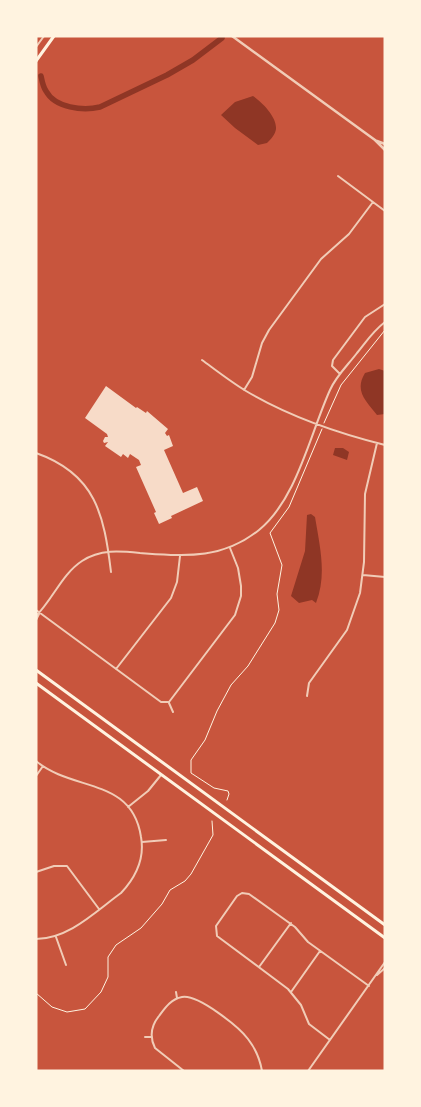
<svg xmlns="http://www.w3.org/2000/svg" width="421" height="1107" font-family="Overpass,sans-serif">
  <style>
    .water { fill: #8f3625 }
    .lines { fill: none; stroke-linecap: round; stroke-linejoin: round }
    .canal { stroke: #8f3625; stroke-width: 5.5 }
    .building { fill: #f7dbc8 }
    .path { stroke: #fff3e0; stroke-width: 1 }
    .minor { stroke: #f1ccb7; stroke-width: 2 }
    .tertiary { stroke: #f1ccb7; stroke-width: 2.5 }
    .secondary { stroke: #fff3e0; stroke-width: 3 }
    .primary { stroke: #fff3e0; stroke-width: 3 }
  </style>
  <rect width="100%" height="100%" fill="#c8553d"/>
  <path class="water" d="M253,96C262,102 277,117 276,129C275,135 271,139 267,143L258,145L235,128L221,115L235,102Z
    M379,369L385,371V414L377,415C366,401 354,391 365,373Z
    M335,448H343L349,452L347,460L333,455Z
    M311,514L315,517C320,547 327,575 316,603L312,600L299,603L291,596L305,551L307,515Z"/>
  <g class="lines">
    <path class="canal" d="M41,76C42,81 43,87 46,91C55,108 83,111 100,107L167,75L193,60L222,38"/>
  </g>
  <path class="building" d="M106,386L136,408L137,407L146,413L147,411L168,429L165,433L167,436L169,435L173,446L164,450L183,493L197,487L203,501L171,516L172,518L159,524L154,513L156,512L136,467L141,465L139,460L130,454L128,458L123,454L121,457L105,446L108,442L104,443L103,441L105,437H108L107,434L85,418Z"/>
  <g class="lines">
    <path class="path" d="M324,423L341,385L385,330
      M227,800L229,794L228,791L214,788L191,773V760L205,740L217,711L231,685L248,666L275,623L279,610L277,594L282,565L270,533L289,507L322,429
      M36,993L52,1007L67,1012L85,1009L101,992L108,977V957L116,945L141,928L162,904L170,890L185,881L191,874L213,835L212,821"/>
    <path class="minor" d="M36,47L44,36
      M338,176L385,211
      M202,360C217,371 231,382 246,391C288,416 337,433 385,445
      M340,374L332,366L333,360L365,317L385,304
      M244,390L252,377L262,343L269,330L321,259L349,234L373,202
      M36,453C96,474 104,515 111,572
      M363,575L385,577
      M36,610L161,702H169
      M36,616C53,599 62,574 82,561C100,549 120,551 140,553C185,556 222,560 259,530C297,499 310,434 330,390C336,376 348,365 357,353C366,342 373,331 385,322
      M36,620L39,614
      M116,669L171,598L177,582L180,556
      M307,696L309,683L347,630L360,593L364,562L365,494L377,443
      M169,702L235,615L241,596V586L238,568L230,548
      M169,703L173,712
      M36,761C73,792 132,777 141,837C145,859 135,878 121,893C96,911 69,939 36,939
      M36,776L43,766
      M128,807L148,791L161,775
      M142,842L166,840
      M36,872L54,866H67L99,909
      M56,937L66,965
      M259,967L291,923
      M377,975L385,968
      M176,992L177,998
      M291,992L320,951
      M145,1037H151
      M330,1040L309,1024L301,1005L288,989L217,936L216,926L237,896L242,893L249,894L295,927L308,942L369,986
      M184,1071L155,1048C149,1036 151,1026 159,1016C165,1008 171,999 182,997C198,994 239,1027 248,1039C255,1048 260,1059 262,1071
      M308,1071L385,962"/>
    <path class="tertiary" d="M232,36L375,140L385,150
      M377,141L385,144"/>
    <path class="secondary" d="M36,61L54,36"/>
    <path class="primary" d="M36,670L385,925
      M36,683L385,938"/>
  </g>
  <rect width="421" height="1107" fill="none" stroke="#fff3e0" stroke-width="75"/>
</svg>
